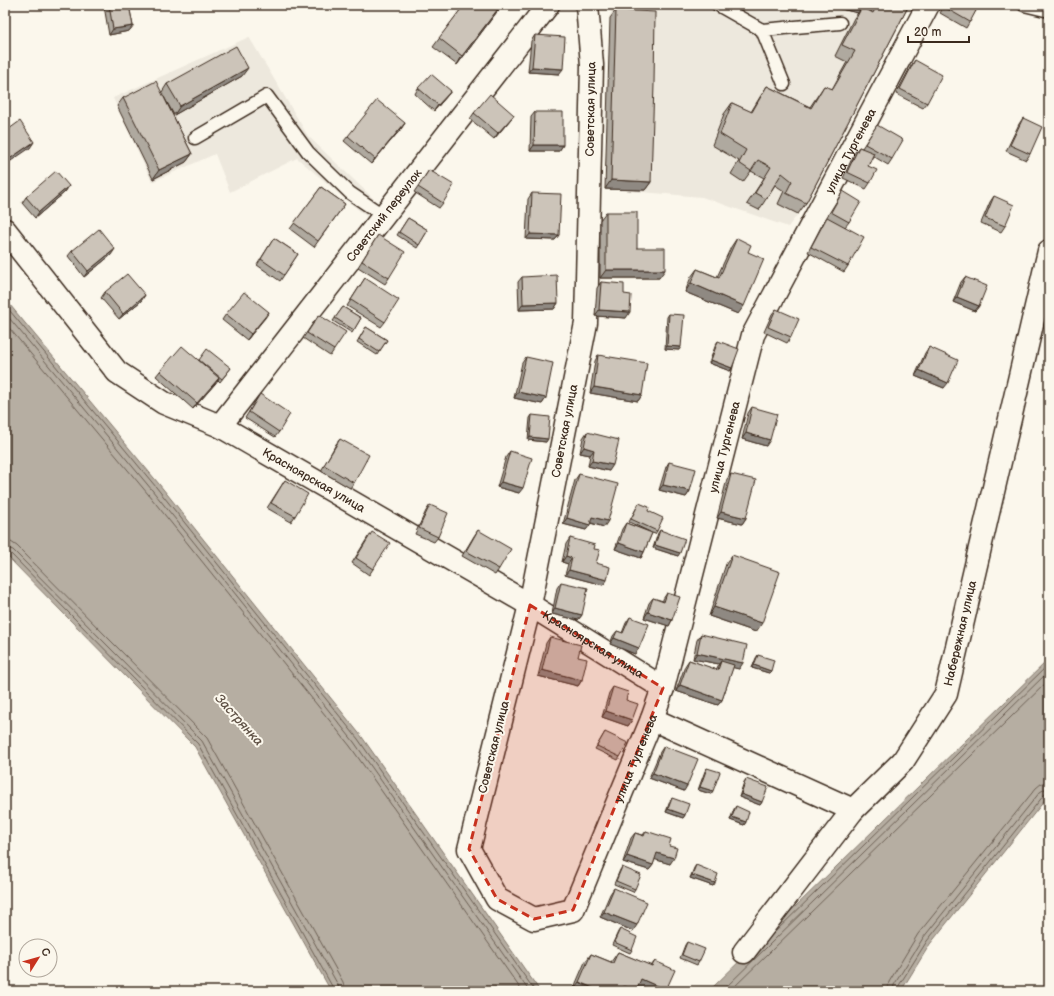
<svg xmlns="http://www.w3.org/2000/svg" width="1054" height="996" font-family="'Balsamiq Sans',sans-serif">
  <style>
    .built { fill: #ede8dd }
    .water { fill: #b6aea2; stroke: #85796d }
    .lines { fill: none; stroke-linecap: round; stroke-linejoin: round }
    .shore { stroke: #6c5f53; stroke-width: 1 }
    .lane-casing { stroke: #3b2a1e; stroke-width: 15 }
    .street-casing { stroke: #3b2a1e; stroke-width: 25 }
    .lane { stroke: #fbf7ec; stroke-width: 12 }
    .street { stroke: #fbf7ec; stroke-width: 22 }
    .wall { fill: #afa99f; stroke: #3b2a1e }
    .shaded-wall { fill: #8f8982; stroke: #3b2a1e }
    .building { fill: #ccc4b9; stroke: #3b2a1e }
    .marked { fill: #c8321e; fill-opacity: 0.2; stroke: #c8321e; stroke-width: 3; stroke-dasharray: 8 5; stroke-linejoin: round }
    .labels { text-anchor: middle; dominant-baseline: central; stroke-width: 4; stroke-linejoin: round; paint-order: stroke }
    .street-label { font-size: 12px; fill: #3b2a1e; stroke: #fbf7ec }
    .water-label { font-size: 13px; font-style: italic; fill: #605246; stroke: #fbf7ec }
  </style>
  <rect width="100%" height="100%" fill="#fbf7ec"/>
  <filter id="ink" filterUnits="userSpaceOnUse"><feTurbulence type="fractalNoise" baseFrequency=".025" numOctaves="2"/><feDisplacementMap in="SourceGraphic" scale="8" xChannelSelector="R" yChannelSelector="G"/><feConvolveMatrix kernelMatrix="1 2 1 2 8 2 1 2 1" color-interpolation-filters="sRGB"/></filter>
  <g filter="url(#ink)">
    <path class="built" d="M611,5H907L798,214L788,227L702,197L605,189Z
      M249,37L308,136L375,200L367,217L297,158L230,192L215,154L152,182L113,98Z"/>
    <path class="water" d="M5,299L159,484L362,737L540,991H331L195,747L5,554Z
      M1049,659V795L930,944L901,991H709Z"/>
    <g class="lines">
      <path class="shore" d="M5,305L156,487L358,739L535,991
        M5,313L152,490L354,742L529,991
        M5,323L148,494L350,746L522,991
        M5,541L11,542L17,546L207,738L343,982L345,991
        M5,547L13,550L202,741L338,985L339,991
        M5,552L10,553L198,744L333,988L334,991
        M773,934L1049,664
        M722,991L1049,671
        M730,991L1049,680
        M887,991L889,982L918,934L1036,788L1042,783L1049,782
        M893,991L894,985L923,938L1040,792L1045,789L1049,788
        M898,991V987L927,941L1044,795L1049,793"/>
      <defs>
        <path id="lane" d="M718,5L762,30L840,23
          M1024,5L1049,11
          M762,30L784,84
          M195,138L267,96L308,152L350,193L384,216"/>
        <g id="street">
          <path id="s1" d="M587,5L592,65L586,323L530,605L469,849L497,899L534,919L573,910L652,719L663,688L753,335L928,5"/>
          <path id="s2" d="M5,230L117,372L164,403L220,426L530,605L663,688"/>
          <path id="s3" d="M220,426L548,5"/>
          <path d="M652,719L853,810"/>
          <path id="s4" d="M744,952L853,810L903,761L946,694L1049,251"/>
        </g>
      </defs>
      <use href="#lane" class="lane-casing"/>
      <use href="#street" class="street-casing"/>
      <use href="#lane" class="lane"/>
      <use href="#street" class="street"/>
    </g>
    <path class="wall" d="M105,5H129L133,26L129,31L109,35L104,6Z
      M464,5H502L457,65L433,47Z
      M824,5H864L863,7L871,12L874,5H909L806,203L798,214L778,204L784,191L775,185L766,199L759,210L747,204L764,178L751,171L743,182L731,174L739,161L712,145L724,114L732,103L751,112L760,97L767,86L810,107L824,86L832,89L847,62L835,56L854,18L858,13Z
      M945,5H979L966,28L940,13Z
      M616,10L651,182L645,190L605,189L610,18Z
      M535,35L559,74L528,72L531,41Z
      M1049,40V52L1045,50Z
      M915,60L927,103L923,108L896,94L911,66Z
      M242,76L174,115L164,97L192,154L186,162L153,179L117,106L123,98L162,92L167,84Z
      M418,88L451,91L447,96L434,111L415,94Z
      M535,112L563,145L559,151H530L531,117Z
      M474,113L514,115L510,120L494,139L470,119Z
      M1023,118L1030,154L1026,160L1006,151L1019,124Z
      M405,123L401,129L371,164L344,141L348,136Z
      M877,125L892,159L888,165L873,156L868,166L870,183L866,189L843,178L855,152L859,147L862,148Z
      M429,170L443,203L439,208L414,192Z
      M69,186L65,192L35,218L22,203L26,197Z
      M321,187L345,204L314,247L290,229Z
      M843,191L849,222L845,227L848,266L844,272L808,252L823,223Z
      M532,193L559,235L555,240L526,239L528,199Z
      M994,196L1005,226L1001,232L981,223L990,202Z
      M606,212L637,248L659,278H600V220Z
      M408,218L428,230L417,248L397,235Z
      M378,235L389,278L385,284L358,267Z
      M274,238L298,254L280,281L257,265Z
      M737,238L748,252L738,314L685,292L691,277L697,269L717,277L731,247Z
      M72,251L111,255L84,277L68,256Z
      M522,277L558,303L554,309L519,310L518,282Z
      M965,277L979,306L975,311L953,302L961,282Z
      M365,278L385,322L381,327L347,306Z
      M601,282L624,294L626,318L595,316L597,288Z
      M105,292L145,295L141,301L119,319L101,298Z
      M343,307L361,318L352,333L333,321Z
      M776,309L791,337L787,343L764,332L772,314Z
      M269,312L247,340L222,320L226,314Z
      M669,314L679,350L665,349L667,317Z
      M315,320L334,350L330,356L303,338Z
      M366,327L387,340L377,355L357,342Z
      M718,341L732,368L730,371L709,363L716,344Z
      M929,347L944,388L915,376L925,353Z
      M598,355L642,395L638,401L590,393L595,361Z
      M526,357L546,398L542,404L514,398L522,363Z
      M198,360L231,368L220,382L218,380L193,409L156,376L160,371Z
      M260,394L279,432L275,437L245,418Z
      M752,407L766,446L742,439L748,413Z
      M532,415L546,442L528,440L530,418Z
      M587,432L609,471L588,466L590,455L580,453L583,438Z
      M340,439L354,483L350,488L321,471L336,444Z
      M510,451L519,493L497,487L506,457Z
      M669,462L690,491L686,497L659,490L666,467Z
      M579,474L604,527L590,523L586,530L563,524L575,480Z
      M731,474L746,518L742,524L717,518L727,479Z
      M285,480L295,516L291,522L267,508Z
      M639,503L648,511L657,531L655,534L652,533L644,552L641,558L615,549L622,529L626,523L650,532L629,522Z
      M430,505L438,537L434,542L415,534L426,511Z
      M478,530L499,569L495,575L462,556L474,536Z
      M660,530L678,556L653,548L658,533Z
      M368,537L373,569L369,575L352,563Z
      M570,538L594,549L596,563L607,580L603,585L565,575L568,564L562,562L566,544Z
      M732,555L756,632L709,616L726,564Z
      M561,582L582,615L578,620L552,614L557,588Z
      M667,593L672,620L669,626L644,618L649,603L653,598L663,601V599Z
      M630,617L635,654L610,644L613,636L617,631L622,633L626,623Z
      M701,634L739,669L733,667L722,700L718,705L676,691L685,666L689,660L716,670L719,664L693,659L697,640Z
      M550,637L578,657L582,680L578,686L538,676L546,643Z
      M758,655L769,673L752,668L756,658Z
      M613,687L626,700L632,720L628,726L602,717L609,693Z
      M605,732L620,757L618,760L595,749Z
      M664,746L684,791L649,778L660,752Z
      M707,768L711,794L698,790L705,771Z
      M746,779L762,802L760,805L739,797L744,782Z
      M672,798L685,815L683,818L666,812L670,801Z
      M736,806L746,822L744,825L730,820L734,809Z
      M646,831L669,846L670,864L655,859L653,865L649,870L623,862L631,838L635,833L643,835Z
      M696,865L715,883L713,886L690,878L694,868Z
      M622,867L635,889L633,892L614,884L620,870Z
      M614,888L633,931L600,917L610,894Z
      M620,929L632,950L630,953L612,945L618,932Z
      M687,942L699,962L697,965L680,958L685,945Z
      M618,952L651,966L655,961L666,990L665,991H643L637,988L573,990L585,962L591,954L611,962Z"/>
    <path class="shaded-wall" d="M501,5H502L457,65L462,56Z
      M824,5H864L859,12L862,7L858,13Z
      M133,26L129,31L109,35L113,29Z
      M1049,44V52L1045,50Z
      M532,67L563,69L559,74L528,72Z
      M248,68L242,76L174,115L180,106Z
      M9,78L5,84V81Z
      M451,91L447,96L434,111L438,105Z
      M514,115L510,120L494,139L498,133Z
      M405,123L401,129L371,164L375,159Z
      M34,142L30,148L5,165V162Z
      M534,145H563L559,151H530Z
      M192,154L186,162L153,179L159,170Z
      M611,180L651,182L645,190L605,189Z
      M69,186L65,192L35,218L39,212Z
      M530,234L559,235L555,240L526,239Z
      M115,249L111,255L84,277L88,271Z
      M606,270H665L659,278H600Z
      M691,283L744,306L738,314L685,292Z
      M145,295L141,301L119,319L123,314Z
      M957,297L979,306L975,311L953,302Z
      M558,303L554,309L519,310L523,304Z
      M599,310L630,312L626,318L595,316Z
      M269,312L265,318L247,340L251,334Z
      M667,346L681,347L679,350L665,349Z
      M711,360L732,368L730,371L709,363Z
      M919,370L948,383L944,388L915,376Z
      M219,378L215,384L193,409L197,403Z
      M594,387L642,395L638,401L590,393Z
      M518,392L546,398L542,404L514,398Z
      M746,433L770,440L766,446L742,439Z
      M530,437L548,439L546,442L528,440Z
      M584,447L594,450L590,455L580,453Z
      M592,461L613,465L609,471L588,466Z
      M501,482L523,488L519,493L497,487Z
      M663,485L690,491L686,497L659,490Z
      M721,512L746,518L742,524L717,518Z
      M592,517L608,521L604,527L588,522Z
      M567,518L590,525L586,530L563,524Z
      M619,543L644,552L641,558L615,549Z
      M655,545L680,553L678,556L653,548Z
      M566,556L572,558L568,564L562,562Z
      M569,570L607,580L603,585L565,575Z
      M714,607L762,623L756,632L709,616Z
      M555,608L582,615L578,620L552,614Z
      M648,612L672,620L669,626L644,618Z
      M614,638L639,648L635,654L610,644Z
      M697,653L743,663L739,669L720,665L721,661L719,664L693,659Z
      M754,665L771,671L769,673L752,668Z
      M542,670L582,680L578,686L538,676Z
      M680,685L722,700L718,705L676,691Z
      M606,711L632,720L628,726L602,717Z
      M653,773L687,786L684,791L649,778Z
      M700,787L713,791L711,794L698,790Z
      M741,794L762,802L760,805L739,797Z
      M668,809L685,815L683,818L666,812Z
      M732,817L746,822L744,825L730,820Z
      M657,853L674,858L670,864L653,859Z
      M627,856L653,865L649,870L623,862Z
      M692,875L715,883L713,886L690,878Z
      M604,912L637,925L633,931L600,917Z
      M641,979L666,990L665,991H643L635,988Z
      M579,982L600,991H575L573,990Z
      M624,986L636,991H621Z"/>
    <path class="building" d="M109,5H129L133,26L113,29Z
      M464,5H501L462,56L439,38Z
      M877,5H909L806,203L786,193L792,181L782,173L766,199L755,193L771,167L758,160L751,171L739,163L746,150L720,134L732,103L752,112L767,86L811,108L824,86L833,89L855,51L842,45L862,7L873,13Z
      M946,5H979L970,22L944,7Z
      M616,10L655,12L654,84L651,182L611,180Z
      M535,35L565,37L563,69L532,67Z
      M236,46L248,68L180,106L167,84Z
      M915,60L942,75L927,103L900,89Z
      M5,71L9,78L5,81Z
      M431,74L451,91L438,105L418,88Z
      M156,81L192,154L159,170L123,98Z
      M490,94L514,115L498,133L474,113Z
      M377,100L405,123L375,159L348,136Z
      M535,112H563V145H534Z
      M1023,118L1042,127L1030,154L1010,145Z
      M20,121L34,142L5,162V132Z
      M877,125L903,140L892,159L865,144Z
      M859,147L874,153L868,166L877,170L870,183L847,172Z
      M429,170L454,185L443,203L418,187Z
      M56,171L69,186L39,212L26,197Z
      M321,187L345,204L318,241L294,223Z
      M843,191L861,202L849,222L831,212Z
      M532,193L561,194L559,235L530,234Z
      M994,196L1014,205L1005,226L985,218Z
      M606,212H637V248H665V270H606Z
      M827,217L864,237L848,266L811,247Z
      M408,218L428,230L419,245L399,232Z
      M99,229L115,249L88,271L72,251Z
      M378,235L405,252L389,278L362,261Z
      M274,238L298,254L284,275L261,259Z
      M737,238L751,245L748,252L764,259L744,306L691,283L697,269L719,278Z
      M127,274L145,295L123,314L105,292Z
      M557,275L558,303L523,304L522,277Z
      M965,277L987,286L979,306L957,297Z
      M365,278L399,300L385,322L351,300Z
      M601,282L624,284V294L631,295L630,312L599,310Z
      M244,292L269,312L251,334L226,314Z
      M343,307L361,318L354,330L335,318Z
      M776,309L799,319L791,337L768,327Z
      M669,314L684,315L681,347L667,346Z
      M319,315L346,332L334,350L307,333Z
      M366,327L387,340L379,352L359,339Z
      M718,341L739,349L732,368L711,360Z
      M182,346L219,378L197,403L160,371Z
      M929,347L958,360L948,383L919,370Z
      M207,349L231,368L222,379L199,360Z
      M598,355L647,363L642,395L594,387Z
      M526,357L553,363L546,398L518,392Z
      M260,394L290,414L279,432L249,412Z
      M752,407L777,414L770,440L746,433Z
      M532,415L550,417L548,439L530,437Z
      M587,432L619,440L613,465L592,461L594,450L584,447Z
      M340,439L369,455L354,483L324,465Z
      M510,451L532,458L523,488L501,482Z
      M669,462L696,469L690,491L663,485Z
      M579,474L618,484L608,521L592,517L590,525L567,518Z
      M731,474L756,480L746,518L721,512Z
      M285,480L308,494L295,516L271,503Z
      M639,503L649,507L648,511L663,518L657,531L631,519Z
      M430,505L448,513L438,537L419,528Z
      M626,523L652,533L644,552L619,543Z
      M478,530L511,549L499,569L466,551Z
      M660,530L685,539L680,553L655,545Z
      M372,532L390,543L373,569L356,558Z
      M570,538L595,545L594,549L600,550L596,563L610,567L607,580L569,570L572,558L566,556Z
      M732,555L780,572L762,623L714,607Z
      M561,582L588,588L582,615L555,608Z
      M667,593L680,597L672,620L648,612L653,598L664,602Z
      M630,617L649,624L639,648L614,638L617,631L623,633Z
      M701,634L747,645L743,663L697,653Z
      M550,637L581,645L578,657L587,659L582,680L542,670Z
      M758,655L774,660L771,671L754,665Z
      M689,660L718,670L721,661L734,665L722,700L680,685Z
      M613,687L628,692L626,700L638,704L632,720L606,711Z
      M605,732L628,743L620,757L597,746Z
      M664,746L698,759L687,786L653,773Z
      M707,768L720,772L713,791L700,787Z
      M746,779L768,787L762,802L741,794Z
      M672,798L689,804L685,815L668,809Z
      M736,806L749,812L746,822L732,817Z
      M646,831L671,839L669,846L677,848L674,858L657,853L653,865L627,856L635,833L644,836Z
      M696,865L718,874L715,883L692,875Z
      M622,867L641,875L635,889L616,881Z
      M614,888L647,902L637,925L604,912Z
      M620,929L637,937L632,950L614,942Z
      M687,942L705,949L699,962L682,955Z
      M618,952L652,966L655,961L675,970L666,990L641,979L636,991L624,986L623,991H600L579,982L591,954L613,963Z"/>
  </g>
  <path class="marked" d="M530,605L663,688L573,910L534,919L497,899L469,849Z"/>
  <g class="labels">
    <g class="street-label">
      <text transform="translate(591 109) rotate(-89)">Советская улица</text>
      <text stroke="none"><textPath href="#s1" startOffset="1809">улица Тургенева</textPath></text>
      <text stroke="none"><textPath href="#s3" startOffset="267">Советский переулок</textPath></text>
      <text transform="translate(565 431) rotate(-79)">Советская улица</text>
      <text stroke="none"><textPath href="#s1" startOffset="1485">улица Тургенева</textPath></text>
      <text stroke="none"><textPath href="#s2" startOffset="406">Красноярская улица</textPath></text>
      <text stroke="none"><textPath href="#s4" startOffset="391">Набережная улица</textPath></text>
      <text stroke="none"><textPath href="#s2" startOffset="730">Красноярская улица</textPath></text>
      <text transform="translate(494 747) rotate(-76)">Советская улица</text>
      <text stroke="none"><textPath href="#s1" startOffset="1161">улица Тургенева</textPath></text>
    </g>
    <g class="water-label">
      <text transform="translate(239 720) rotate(48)">Застрянка</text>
    </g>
  </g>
  <rect width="1054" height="996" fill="none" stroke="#fbf7ec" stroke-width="20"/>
  <rect x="10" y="10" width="1034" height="976" fill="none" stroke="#3b2a1e" stroke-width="1.5" filter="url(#ink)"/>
  <g transform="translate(38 958) rotate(53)"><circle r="19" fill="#fbf7ec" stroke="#aea59a"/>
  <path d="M0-3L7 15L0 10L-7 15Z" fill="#c8321e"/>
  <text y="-6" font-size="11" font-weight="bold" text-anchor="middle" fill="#3b2a1e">С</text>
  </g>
  <path d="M908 36v6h61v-6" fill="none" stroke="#3b2a1e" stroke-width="2"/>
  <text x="914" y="36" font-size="12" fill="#3b2a1e" stroke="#fbf7ec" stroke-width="3" paint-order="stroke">20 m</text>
</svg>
